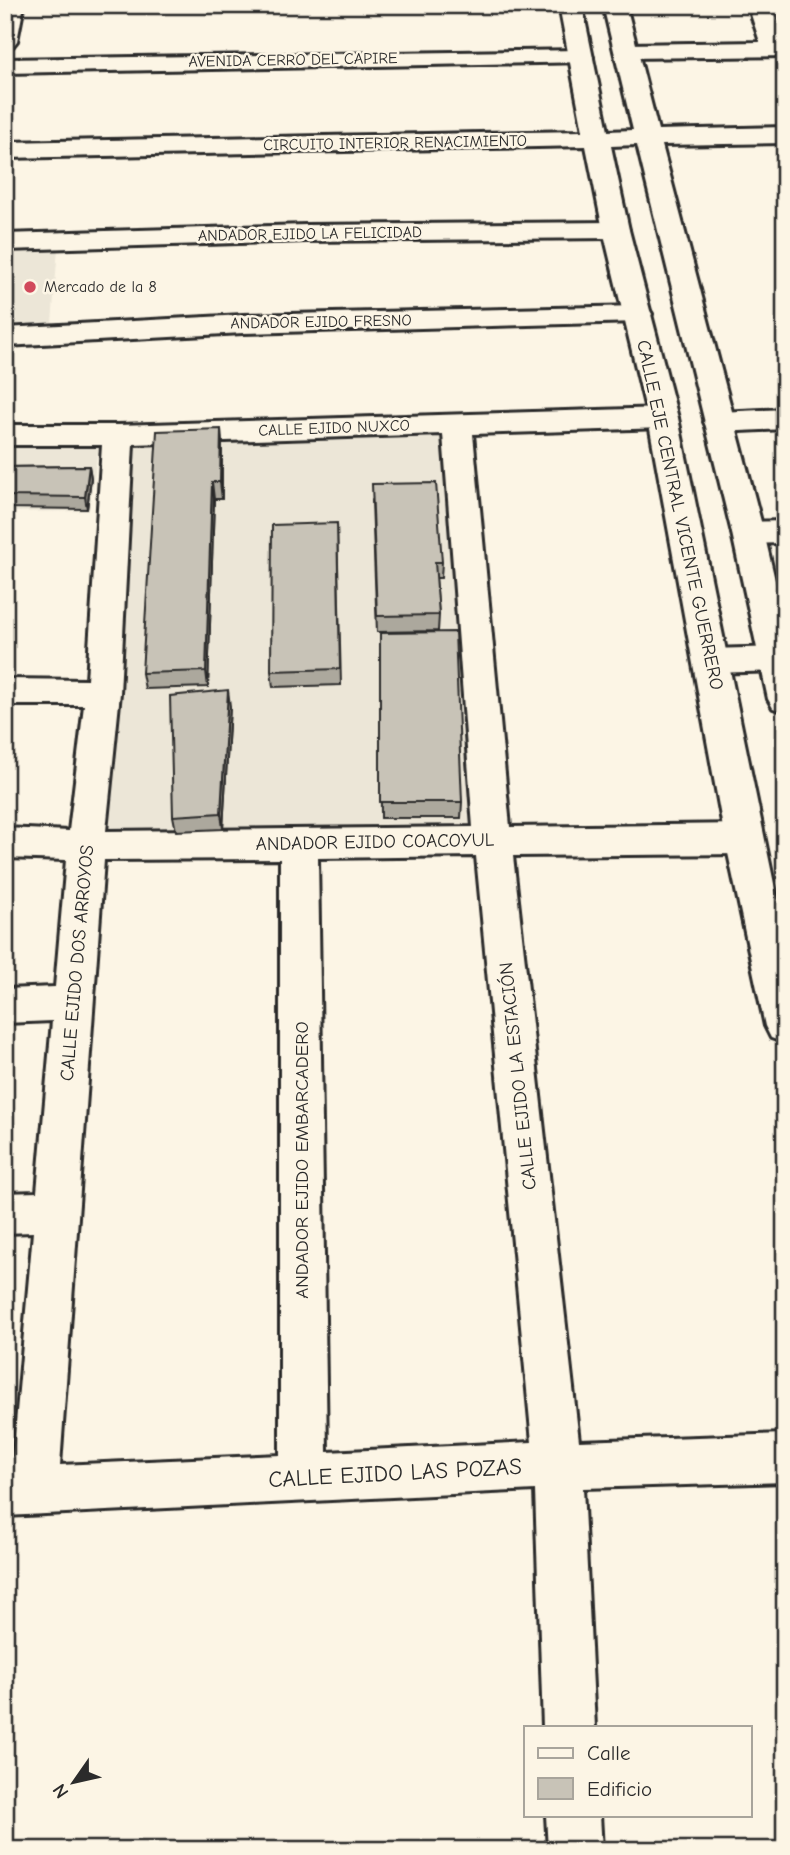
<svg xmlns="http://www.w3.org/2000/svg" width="790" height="1855" font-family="'Comic Neue',sans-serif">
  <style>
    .built { fill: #ece6d7 }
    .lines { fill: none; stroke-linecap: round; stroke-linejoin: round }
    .minor-casing { stroke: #2b2b2b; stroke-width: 6 }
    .secondary-casing { stroke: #2b2b2b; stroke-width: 6 }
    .minor { fill: #fcf5e5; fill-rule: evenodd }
    .secondary { fill: #fcf5e5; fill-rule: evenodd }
    .wall { fill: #aca89d; stroke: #2b2b2b; stroke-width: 2 }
    .shaded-wall { fill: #8c8880; stroke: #2b2b2b; stroke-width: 2 }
    .building { fill: #c8c3b7; stroke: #2b2b2b; stroke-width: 2 }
    .poi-dot { fill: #d1495b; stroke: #fcf5e5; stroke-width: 2.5 }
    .labels { text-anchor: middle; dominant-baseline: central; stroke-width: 5; stroke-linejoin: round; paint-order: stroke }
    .far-street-label { font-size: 16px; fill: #2b2b2b; stroke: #fcf5e5 }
    .far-poi-label { font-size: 16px; fill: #2b2b2b; stroke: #fcf5e5; text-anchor: start }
    .street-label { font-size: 19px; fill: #2b2b2b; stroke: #fcf5e5 }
    .near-street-label { font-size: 23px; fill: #2b2b2b; stroke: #fcf5e5 }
  </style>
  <rect width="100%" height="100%" fill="#fcf5e5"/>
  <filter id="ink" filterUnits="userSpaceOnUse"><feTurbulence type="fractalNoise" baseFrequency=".0143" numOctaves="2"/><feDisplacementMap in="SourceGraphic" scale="14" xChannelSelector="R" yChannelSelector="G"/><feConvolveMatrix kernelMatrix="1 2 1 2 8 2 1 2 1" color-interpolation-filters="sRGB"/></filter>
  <g filter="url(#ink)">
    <path class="built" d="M58,248L52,323L5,325V250Z
      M445,431L478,831L98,839L128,440Z
      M5,443H99L89,511L5,512Z"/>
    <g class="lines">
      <defs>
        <path id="minor" d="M5,5H24L17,41L13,46L5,48Z
          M748,5H771L785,42V56L627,58L619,56L615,51L619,46L627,44L760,42Z
          M581,50L589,52L593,57L589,62L5,73V59Z
          M616,222L625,224L629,230L625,236L616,238L306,241L5,250V234L306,225Z
          M638,306L648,308L652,314L648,320L638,322L243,333L5,346V328L243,315Z
          M663,408L674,411L678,418L674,425L663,428L473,434L510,827L744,824L757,829L763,839L757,849L744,854L513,856L579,1441L785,1434V1482L583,1488L595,1727H543L535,1490L5,1516V1468H12L33,1232L5,1233V1193L37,1192L52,1021L5,1023V989L55,987L66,860L5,858V828L69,831L84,705H5V679L87,680L102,445H5V425H118ZM443,434L473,827L106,831L120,693L133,444ZM476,856L532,1442L327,1452L318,858ZM280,859V1455L60,1465L104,860Z
          M785,409V429L719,432L708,429L704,422L708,415L719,412Z
          M785,521V543L748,544L737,541L732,533L737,525L748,522Z
          M785,647V671L710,673L698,670L693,661L698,652L710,649Z
          M546,1815H600L602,1850H548Z"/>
        <path id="secondary" d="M559,5H582L608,131L633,130L603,5H626L658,130L785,127V143L662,145L764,533L785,623V712L773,708L768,699L732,533L637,145L611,146L629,230L678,418L785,937V1043L771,1038L765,1026L725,839L648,418L603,230L586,146L5,158V142L583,131Z"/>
      </defs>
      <use href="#minor" class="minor-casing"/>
      <use href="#secondary" class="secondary-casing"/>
      <use href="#minor" class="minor"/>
      <use href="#secondary" class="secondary"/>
    </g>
    <path class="wall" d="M221,429L222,446V499H214L208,687L145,689L142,673Z
      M89,466L91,478L87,509L5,508V467Z
      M372,501L442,562L441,578H436L439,615L438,631L377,632Z
      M337,523L341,685L273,687L271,671Z
      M380,633L462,802L461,818H381Z
      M230,706L223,829L176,831L173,816Z"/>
    <path class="shaded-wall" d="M221,429L222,446V499L220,482Z
      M89,466L91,478L87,509L85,497Z
      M212,482L214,499L208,687L206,671Z
      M228,690L230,706L223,829L221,813Z"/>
    <path class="building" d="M221,429L220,482H212L206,671L142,673L157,431Z
      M89,466L85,497L5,496V467Z
      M436,483L442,562H435L439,615L377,616L372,484Z
      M337,523L340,669L271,671L272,525Z
      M455,632L462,802H380V633Z
      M228,690L221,813L173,816L170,696Z"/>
  </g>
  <circle class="poi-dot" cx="30" cy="287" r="7"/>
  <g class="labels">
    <g class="far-street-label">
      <text transform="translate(293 60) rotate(-1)">AVENIDA CERRO DEL CAPIRE</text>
      <text transform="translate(395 143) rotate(-1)">CIRCUITO INTERIOR RENACIMIENTO</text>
      <text transform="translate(310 234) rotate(-1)">ANDADOR EJIDO LA FELICIDAD</text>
      <text transform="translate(321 322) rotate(-1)">ANDADOR EJIDO FRESNO</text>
      <text transform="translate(334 428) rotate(-2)">CALLE EJIDO NUXCO</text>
    </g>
    <g class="far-poi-label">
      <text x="44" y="287">Mercado de la 8</text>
    </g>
    <g class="street-label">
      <text transform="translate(680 515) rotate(78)">CALLE EJE CENTRAL VICENTE GUERRERO</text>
      <text transform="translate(375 842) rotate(-1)">ANDADOR EJIDO COACOYUL</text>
      <text transform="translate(77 963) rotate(-85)">CALLE EJIDO DOS ARROYOS</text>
      <text transform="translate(518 1076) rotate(-96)">CALLE EJIDO LA ESTACIÓN</text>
      <text transform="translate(302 1160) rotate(-90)">ANDADOR EJIDO EMBARCADERO</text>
    </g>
    <g class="near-street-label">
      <text transform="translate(395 1473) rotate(-3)">CALLE EJIDO LAS POZAS</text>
    </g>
  </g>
  <rect width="790" height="1855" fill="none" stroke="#fcf5e5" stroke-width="28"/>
  <rect x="14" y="14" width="762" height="1827" fill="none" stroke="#2b2b2b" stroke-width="2.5" filter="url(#ink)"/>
  <rect x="524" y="1726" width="228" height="91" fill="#fcf5e5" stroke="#a8a49b" stroke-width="2"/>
  <rect x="538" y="1748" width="35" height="10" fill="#fcf5e5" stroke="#a8a49b" stroke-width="2"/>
  <text x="587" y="1760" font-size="21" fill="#2b2b2b">Calle</text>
  <rect x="538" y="1778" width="35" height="21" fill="#c8c3b7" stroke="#a8a49b" stroke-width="2"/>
  <text x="587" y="1796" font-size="21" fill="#2b2b2b">Edificio</text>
  <g transform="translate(74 1782) rotate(236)" stroke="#fcf5e5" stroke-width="5" paint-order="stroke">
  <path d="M0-5L12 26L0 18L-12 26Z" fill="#2b2b2b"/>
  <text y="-10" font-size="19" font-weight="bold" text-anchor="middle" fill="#2b2b2b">N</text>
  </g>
</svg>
